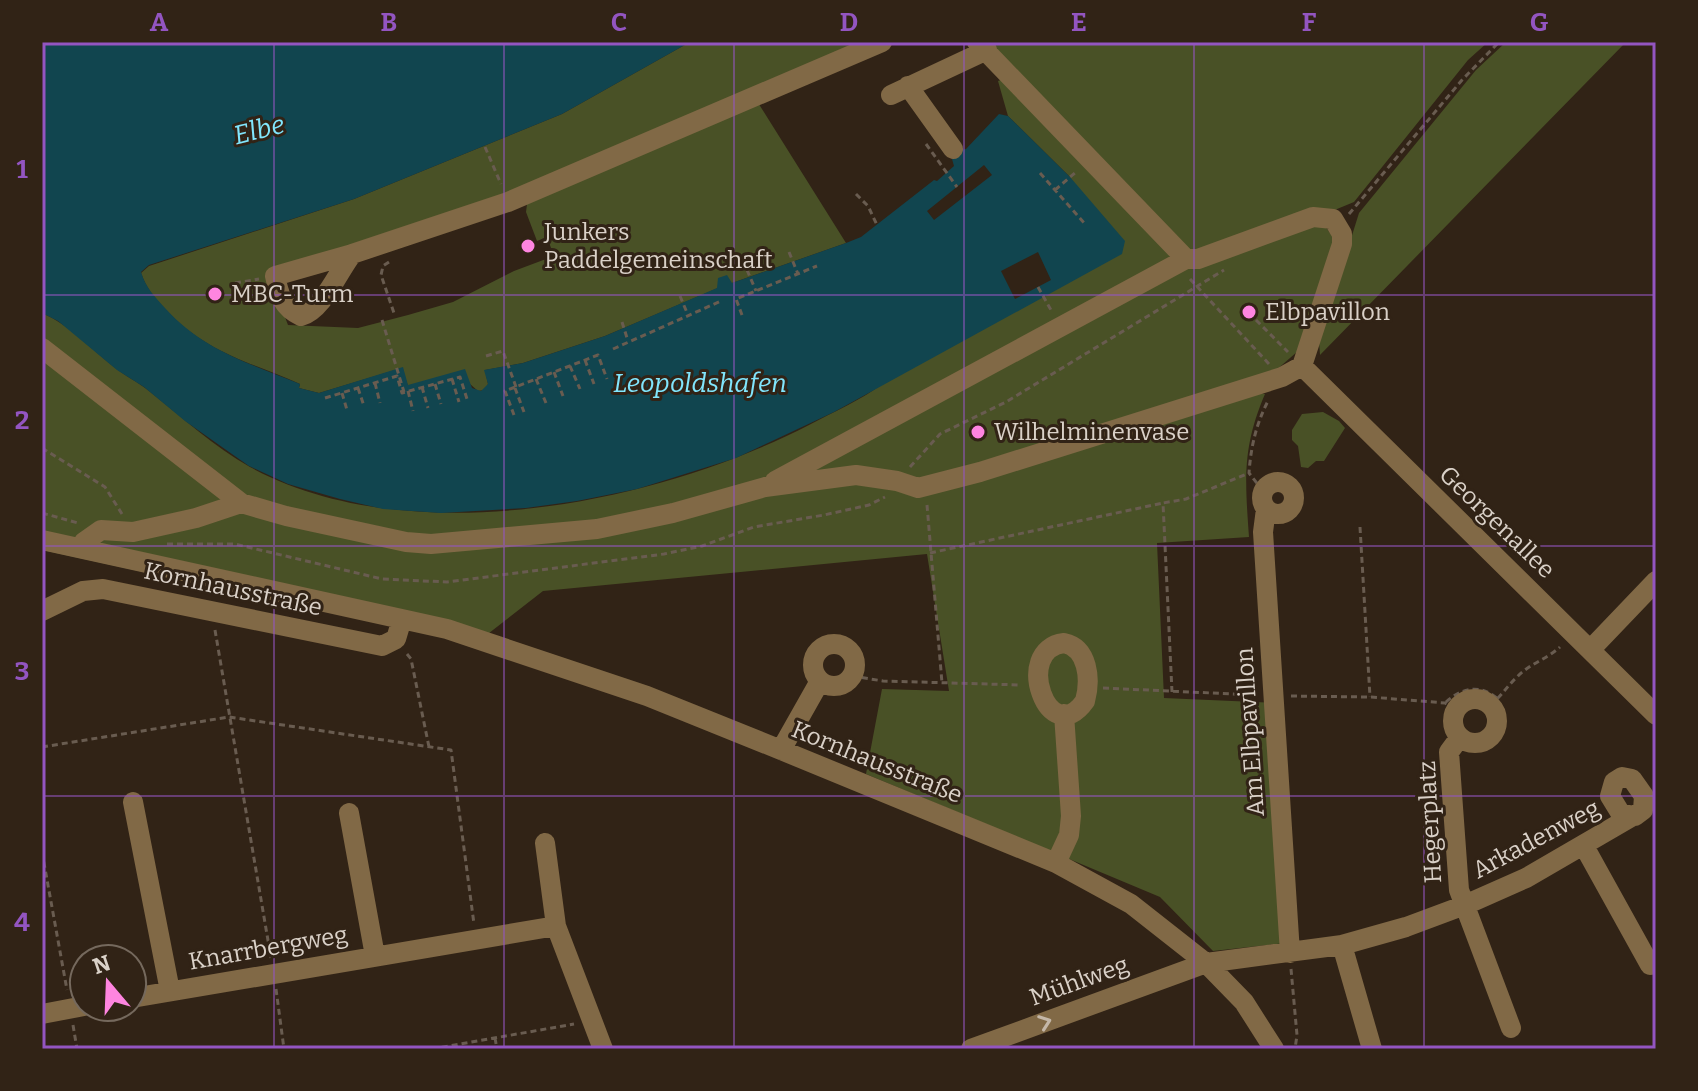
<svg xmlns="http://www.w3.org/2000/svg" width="1698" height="1091" font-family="Bitter,serif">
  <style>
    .green { fill: #495126; fill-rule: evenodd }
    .water { fill: #11454f }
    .pier { fill: #312316 }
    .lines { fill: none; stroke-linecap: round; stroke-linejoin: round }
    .path { stroke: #695c50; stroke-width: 3; stroke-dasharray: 6 4; stroke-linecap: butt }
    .minor { stroke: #816946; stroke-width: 20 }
    .oneway { stroke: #c4b7a8 }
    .grid { fill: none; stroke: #9355c1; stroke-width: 2; stroke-opacity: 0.55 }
    .poi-dot { fill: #fe85e0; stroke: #312316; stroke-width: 3 }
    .labels { text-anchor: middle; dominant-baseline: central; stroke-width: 6; stroke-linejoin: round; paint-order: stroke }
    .poi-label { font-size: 24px; fill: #dad1c8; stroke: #312316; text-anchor: start }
    .street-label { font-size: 24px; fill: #dad1c8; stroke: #312316 }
    .water-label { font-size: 26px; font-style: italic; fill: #81e6fd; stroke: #312316 }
    .neatline { fill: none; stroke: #9355c1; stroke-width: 3 }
    .grid-label { font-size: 26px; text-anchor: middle; font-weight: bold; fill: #9355c1 }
  </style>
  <rect width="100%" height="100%" fill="#312316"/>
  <path class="green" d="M690,42H872L752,93L846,243L718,288L605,336L523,363L485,370L488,384L485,390L478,391L470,384L408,386L402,368L319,393L299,388L300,384C248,361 206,353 165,309C154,297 146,288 141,273L149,266L354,199L562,114ZM529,189L526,212L537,241L547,237L554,256L514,271L453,302L408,315L358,328L288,325L269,275Z
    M986,42H1488L1468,60L1354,202L1308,221L1325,226L1337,243L1298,351L1251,392L1265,394C1242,448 1245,480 1249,537L1157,543L1164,698L1278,703L1295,942L1213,951L1160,897L866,774L882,689L949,691L927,554L543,591L475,644L42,550V313C70,325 91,349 114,367C125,376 138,382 149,391C182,417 214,447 250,467C410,554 656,504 809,425C833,412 862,400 883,383C904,366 922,341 940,321C983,273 1027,225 1070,177L1008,116L998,81L1014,75Z
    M1506,42H1626L1320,355L1319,341L1359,213L1476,70Z
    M1323,412L1339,421L1345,428L1324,461H1316L1308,468L1301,467L1298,446L1292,440V430L1302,414Z"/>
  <path class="water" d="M42,42H690L562,114L354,199L149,265L141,272C146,288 154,296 165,308C204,351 249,363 300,384L299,388L319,393L403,367L408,385L465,369L472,388L481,391L488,384L484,370L523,363L605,336L717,288L718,278L727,275L732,283L846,243L861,237L934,180L937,181L954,166L950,152L966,149L999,114L1008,116L1070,177L1125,241L1122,254L834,412L736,458L637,489L577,501L526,508L441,513L383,509L340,499L288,484L249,466L185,421L144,387L117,370L58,321L42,313Z"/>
  <path class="pier" d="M984,165L992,175L934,220L927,211Z
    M1038,252L1051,280L1015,299L1001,271Z"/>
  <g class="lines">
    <path class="path" d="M926,144L957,187
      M485,147L501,184
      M1040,173L1086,225
      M1055,190L1076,172
      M856,194L868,206L877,225
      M1349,214L1462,80L1499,42
      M789,252L798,274
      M389,262L383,266L381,275L395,316
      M747,270L756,291
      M1190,279L1269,364
      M235,283L259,279
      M1038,287L1051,310
      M680,296L688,315
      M742,315L736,299L817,266
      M382,320L404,392
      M1256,320L1288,352
      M622,322L628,341
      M613,349L721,301
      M486,356L503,351L516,387
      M585,360L594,384
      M570,366L580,389
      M554,372L563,396
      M452,379L459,402
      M536,379L546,403
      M375,383L380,403
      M435,384L441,404
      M422,387L428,408
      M358,388L364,406
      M515,388L524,412
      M408,391L413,411
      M342,393L347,410
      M325,398L397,376L402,393L460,377L467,399
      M514,415L505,391L598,355L607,379
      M42,448L105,487L122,514
      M910,467L940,434L1006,402L1224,270
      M1263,491L1249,473C1251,446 1256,424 1269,399
      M927,505L942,683
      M42,513L78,523
      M1360,527L1370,697
      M167,544H235L382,579L447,582L664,554L702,546L754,527L824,515L869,505L885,497
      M930,553L1163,503
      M215,630L271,958
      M407,654L411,659L429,747
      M852,676L883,681L1021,685
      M1103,688L1255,695
      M1172,692L1163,503L1186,499L1249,473
      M1291,696L1370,697L1445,703L1456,709
      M1446,702C1463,687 1480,684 1498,699
      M1490,705C1501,697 1507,686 1517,677C1529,664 1547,659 1560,647
      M42,747L229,717L451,750L474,924
      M42,852L67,990
      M1291,969L1297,1035L1295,1049
      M276,989L284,1049
      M73,1025L77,1049
      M495,1038L497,1049
      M432,1049L574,1024"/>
    <path class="minor" d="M977,42L1186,259H1198L1313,217L1333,219L1342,234V244L1302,366
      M908,86L953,149
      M891,95L987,50
      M352,254L275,276C279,295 283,308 301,316C322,311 338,272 352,254L508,202L882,42
      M42,348L241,503L286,516L406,542L431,544L597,529L673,513L765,487L856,475L897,481L918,488L980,472L1282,377L1302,366
      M1302,366L1656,715
      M775,481L1186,259
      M1262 498a16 16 0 1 1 32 0a16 16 0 1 1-32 0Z
      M1266,509L1263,532L1290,953
      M42,540L447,629L647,696L781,750L1056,863L1131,904L1206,963L1244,1002L1274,1049
      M83,549L84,542L101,530L133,532L196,518L241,503
      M42,611L83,591L103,589L382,646L396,639L402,619
      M1064,643C1088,648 1091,679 1085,701C1049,752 1012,649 1064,643Z
      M813 665a21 21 0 1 1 42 0a21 21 0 1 1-42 0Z
      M1591,649L1656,581
      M1453 721a22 22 0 1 1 44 0a22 22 0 1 1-44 0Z
      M1460,737L1449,752L1459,890L1511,1028
      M781,750L820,681
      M1622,777L1632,779L1644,796L1643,810L1635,816L1621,814L1610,796L1614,782Z
      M133,802L170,991
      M349,813L375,956
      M545,843L556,926
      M1584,846L1650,965
      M1056,863L1069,835L1071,816L1064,714
      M1342,945L1372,1049
      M132,998L556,926L603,1049
      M42,1014L84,1006
      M971,1049L1206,963L1342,945L1406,927L1465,905L1526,878L1631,817"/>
  </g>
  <defs><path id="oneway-chevron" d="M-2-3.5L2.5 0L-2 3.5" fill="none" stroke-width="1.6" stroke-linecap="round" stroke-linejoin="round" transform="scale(2)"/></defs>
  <use class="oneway" href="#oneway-chevron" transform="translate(1045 1022) rotate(-20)"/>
  <path class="grid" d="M274,42V1049M504,42V1049M734,42V1049M964,42V1049M1194,42V1049M1424,42V1049M42,295H1656M42,546H1656M42,796H1656"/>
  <g class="poi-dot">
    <circle cx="528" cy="246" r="8"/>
    <circle cx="215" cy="294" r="8"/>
    <circle cx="1249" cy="312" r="8"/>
    <circle cx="978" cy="432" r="8"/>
  </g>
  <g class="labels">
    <g class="poi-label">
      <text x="544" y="232">Junkers<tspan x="544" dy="28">Paddelgemeinschaft</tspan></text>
      <text x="231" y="294">MBC-Turm</text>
      <text x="1265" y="312">Elbpavillon</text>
      <text x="994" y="432">Wilhelminenvase</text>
    </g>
    <g class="street-label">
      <text transform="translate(1497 522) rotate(44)">Georgenallee</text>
      <text transform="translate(233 589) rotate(12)">Kornhausstraße</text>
      <text transform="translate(1250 732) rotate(-94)">Am Elbpavillon</text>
      <text transform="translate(877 762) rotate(22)">Kornhausstraße</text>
      <text transform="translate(1430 822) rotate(-93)">Hegerplatz</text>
      <text transform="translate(1536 839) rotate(-28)">Arkadenweg</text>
      <text transform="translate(268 948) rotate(-10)">Knarrbergweg</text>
      <text transform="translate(1079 981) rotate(-20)">Mühlweg</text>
    </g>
    <g class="water-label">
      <text transform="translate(259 130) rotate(-14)">Elbe</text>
      <text x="700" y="383">Leopoldshafen</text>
    </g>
  </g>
  <rect width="1698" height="1091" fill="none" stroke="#312316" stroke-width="88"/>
  <g transform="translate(108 983) rotate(341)"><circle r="38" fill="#312316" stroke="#75695d" stroke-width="2"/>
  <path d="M0-6L14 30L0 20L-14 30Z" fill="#fe85e0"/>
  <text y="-12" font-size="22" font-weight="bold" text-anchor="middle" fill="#dad1c8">N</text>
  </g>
  <rect x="44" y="44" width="1610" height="1003" class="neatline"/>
  <g class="grid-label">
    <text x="159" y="31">A</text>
    <text x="389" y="31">B</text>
    <text x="619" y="31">C</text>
    <text x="849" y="31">D</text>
    <text x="1079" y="31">E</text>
    <text x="1309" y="31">F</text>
    <text x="1539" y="31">G</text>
    <text x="22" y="178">1</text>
    <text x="22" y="429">2</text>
    <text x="22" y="680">3</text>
    <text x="22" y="931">4</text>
  </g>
</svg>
